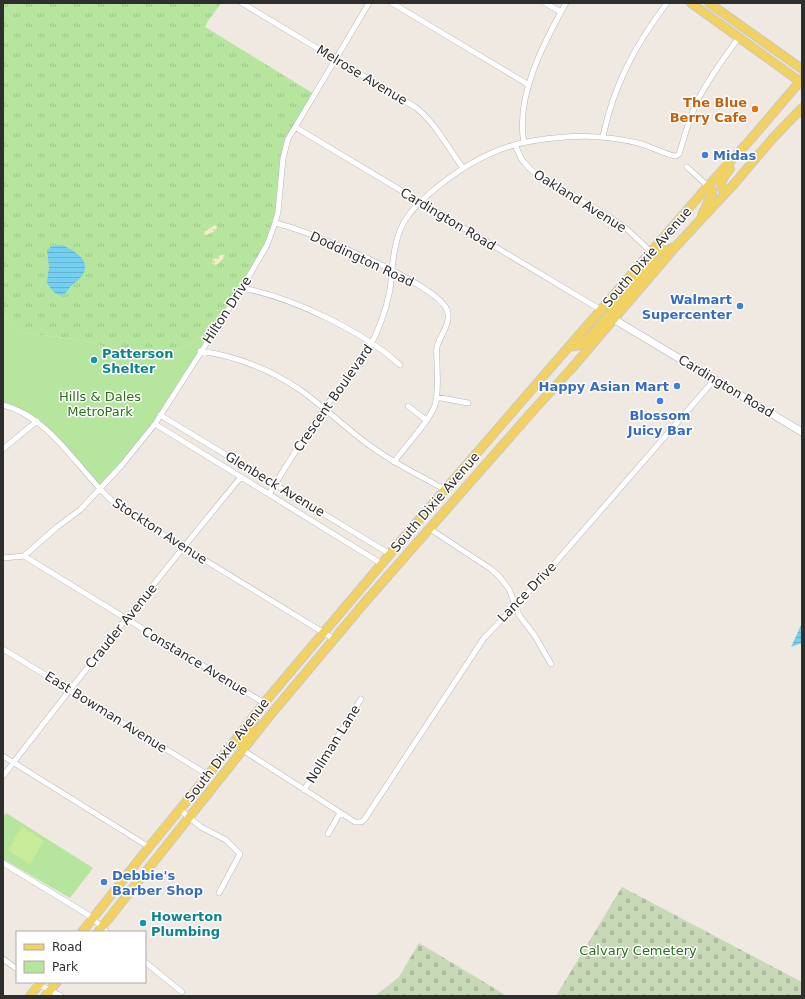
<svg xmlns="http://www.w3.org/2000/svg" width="805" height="999" font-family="'DejaVu Sans',sans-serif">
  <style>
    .grass { fill: url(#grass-tufts) }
    .sand { fill: url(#sand-dots) }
    .cemetery { fill: url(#cemetery-stones) }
    .park { fill: #b6e59e }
    .pitch { fill: #c9ec9a }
    .water { fill: url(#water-rules) }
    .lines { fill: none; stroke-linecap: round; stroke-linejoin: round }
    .street-casing { stroke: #b4b7c1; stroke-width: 6 }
    .secondary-casing { stroke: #b4b7c1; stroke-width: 8 }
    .primary-casing { stroke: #c9c9c9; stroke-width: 10 }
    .street { stroke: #fff; stroke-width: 5 }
    .secondary { stroke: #fff; stroke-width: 7 }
    .primary { stroke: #f2d163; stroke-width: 8 }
    .food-dot { fill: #e8710a; stroke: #fff; stroke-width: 1.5 }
    .shop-dot { fill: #3f7fe0; stroke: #fff; stroke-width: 1.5 }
    .culture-dot { fill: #0f9aa8; stroke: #fff; stroke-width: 1.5 }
    .labels { text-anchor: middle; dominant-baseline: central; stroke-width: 3; stroke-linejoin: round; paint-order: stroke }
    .street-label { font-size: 13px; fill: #2e2e2e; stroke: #fff }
    .food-label { font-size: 13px; font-weight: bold; fill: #c56008; stroke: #fff; text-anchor: end }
    .shop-label { font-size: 13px; font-weight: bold; fill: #366cbe; stroke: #fff; text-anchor: start }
    .culture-label { font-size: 13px; font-weight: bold; fill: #0d838f; stroke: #fff; text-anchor: start }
    .park-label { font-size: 13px; fill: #2c6e1b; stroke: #fff }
  </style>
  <defs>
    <pattern id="grass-tufts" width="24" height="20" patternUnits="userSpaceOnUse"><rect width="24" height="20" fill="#b6e59e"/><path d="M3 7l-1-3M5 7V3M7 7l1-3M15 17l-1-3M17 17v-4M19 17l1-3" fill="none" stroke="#9dc588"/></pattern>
    <pattern id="sand-dots" width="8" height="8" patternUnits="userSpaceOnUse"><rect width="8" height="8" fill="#f3ecc5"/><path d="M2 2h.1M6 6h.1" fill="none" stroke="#d1cbaa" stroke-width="1.8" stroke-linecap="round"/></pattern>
    <pattern id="cemetery-stones" width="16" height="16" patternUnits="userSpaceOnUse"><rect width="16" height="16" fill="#c8d9b8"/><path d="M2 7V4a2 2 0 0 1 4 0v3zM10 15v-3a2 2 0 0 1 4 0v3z" fill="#acbb9e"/></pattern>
    <pattern id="water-rules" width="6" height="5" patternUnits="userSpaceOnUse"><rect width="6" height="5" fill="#75cff0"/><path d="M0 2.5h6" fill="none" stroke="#66b2ce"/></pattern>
  </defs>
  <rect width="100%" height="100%" fill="#efe9e1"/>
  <path class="grass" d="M3,3H221L208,21L205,27L314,94L285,148L280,193L272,234L218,324L190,345L170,353L136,356L82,340L26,333L7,319L3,320Z"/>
  <path class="sand" d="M215,225L217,227L215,231L207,235H205L204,232Z
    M220,255H224L223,259L216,265L212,263L213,259L218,258Z"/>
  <path class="cemetery" d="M622,887L802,982V996H556Z
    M419,943L507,996H375L399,977Z"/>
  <path class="park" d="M7,319L26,333L82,340L136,356L170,353L190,345L218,324L155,424L99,489L44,427L3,405V320Z
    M6,813L93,868L70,898L3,859V817Z"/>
  <path class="pitch" d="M22,827L44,841L30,864L8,850Z"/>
  <path class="water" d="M62,245C73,250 94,261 81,277C79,280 75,282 72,285C68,289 66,295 60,295C54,294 49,287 47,282L49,267L47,250L52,246Z
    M802,623V643L791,647Z"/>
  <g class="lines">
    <defs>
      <path id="street" d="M242,3L415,107C436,123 447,147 463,168
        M392,3L529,85
        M545,3L561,12
        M295,127L601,310
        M603,136C614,85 635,45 667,3
        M524,143C515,97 544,42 566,3
        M515,145L522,160L531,170L614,220L628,230L651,252
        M687,167L708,186
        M275,223C305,229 438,284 447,310C452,323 440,335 437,347C436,352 437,358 437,362C437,376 439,392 435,405C431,419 404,448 394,462
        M242,288C291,297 363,331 400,365
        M200,351C236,356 269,369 299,389C322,405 342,425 365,442C390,461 418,475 446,490
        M436,397L468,403
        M3,405C56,419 81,478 123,510L334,639
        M408,406L426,420
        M160,415L390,554
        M155,424L382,564
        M3,449L37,421
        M269,494C287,465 304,436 324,409C338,389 356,372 368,350C378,332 386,310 390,290C392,274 392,259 396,244C398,234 402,224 408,216C414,207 421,201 429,194C458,169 493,147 532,141C571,135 599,134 638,143C648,145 668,156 676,156L679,154C685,135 690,115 699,98C710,76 725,57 739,37
        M430,529L491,569L499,576L509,589L519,615L535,636L551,664
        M24,556L264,703
        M3,558L24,556L57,527L80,510L121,466L155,424L242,288L267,245L275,223L278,212L283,158L288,139L369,3
        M3,649L208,775
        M241,749L355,822H361L364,820L484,638L542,578L715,379
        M3,756L149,847
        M3,776C81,675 160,575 241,477
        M304,790L361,699
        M180,810L201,827L226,840L240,854L219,893
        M328,834L340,813
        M3,863L90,916L107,932
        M3,959L17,969
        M145,962L182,992
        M34,982L61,996"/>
      <path id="secondary" d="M610,317L802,432"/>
      <path id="primary" d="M691,3L802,83
        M709,3L802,69
        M725,194C717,183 723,178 730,169
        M702,215L712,193V190L708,186
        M651,252L668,250L674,247
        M640,286L643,274L655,258L651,252
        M569,347L580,345L588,339L628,292L634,280L636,271
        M240,745L250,730L254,719
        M82,932L149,847L208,775L264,703L417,522L708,186L750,140L802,79
        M98,932L272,713L366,601L530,414L572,368L677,245L734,184L773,138L802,108
        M30,996L41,982
        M45,996L57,982"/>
    </defs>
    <use href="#street" class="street-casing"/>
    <use href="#secondary" class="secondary-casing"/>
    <use href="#primary" class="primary-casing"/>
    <use href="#street" class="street"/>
    <use href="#secondary" class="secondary"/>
    <use href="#primary" class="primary"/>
  </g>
  <circle class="food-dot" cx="755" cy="109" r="4"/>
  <g class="shop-dot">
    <circle cx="705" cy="155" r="4"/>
    <circle cx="740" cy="306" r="4"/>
    <circle cx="677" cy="386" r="4"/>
    <circle cx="660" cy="401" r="4"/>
    <circle cx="104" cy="882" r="4"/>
  </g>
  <g class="culture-dot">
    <circle cx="94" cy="360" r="4"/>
    <circle cx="143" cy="923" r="4"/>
  </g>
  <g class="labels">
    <g class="street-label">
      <text transform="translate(362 75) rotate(31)">Melrose Avenue</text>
      <text transform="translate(580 201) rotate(32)">Oakland Avenue</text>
      <text transform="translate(448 219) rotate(31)">Cardington Road</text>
      <text transform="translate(647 257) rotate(-49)">South Dixie Avenue</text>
      <text transform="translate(362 259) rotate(25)">Doddington Road</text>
      <text transform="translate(227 310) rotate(-57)">Hilton Drive</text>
      <text transform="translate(726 386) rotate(31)">Cardington Road</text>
      <text transform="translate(333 398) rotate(-55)">Crescent Boulevard</text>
      <text transform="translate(275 484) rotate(31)">Glenbeck Avenue</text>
      <text transform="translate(435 502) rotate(-49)">South Dixie Avenue</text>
      <text transform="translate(160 531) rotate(33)">Stockton Avenue</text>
      <text transform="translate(527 592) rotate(-46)">Lance Drive</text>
      <text transform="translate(121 626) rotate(-51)">Crauder Avenue</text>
      <text transform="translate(195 661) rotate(31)">Constance Avenue</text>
      <text transform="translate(106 712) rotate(32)">East Bowman Avenue</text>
      <text transform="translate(333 744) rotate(-58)">Nollman Lane</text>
      <text transform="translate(227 750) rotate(-52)">South Dixie Avenue</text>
    </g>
    <g class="food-label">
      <text x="747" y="102">The Blue<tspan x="747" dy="15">Berry Cafe</tspan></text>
    </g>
    <g class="shop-label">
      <text x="713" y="155">Midas</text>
      <text x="732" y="299" text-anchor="end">Walmart<tspan x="732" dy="15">Supercenter</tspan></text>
      <text x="669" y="386" text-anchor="end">Happy Asian Mart</text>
      <text x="660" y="415" text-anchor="middle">Blossom<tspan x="660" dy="15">Juicy Bar</tspan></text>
      <text x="112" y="875">Debbie's<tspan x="112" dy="15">Barber Shop</tspan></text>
    </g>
    <g class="culture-label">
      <text x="102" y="353">Patterson<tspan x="102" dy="15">Shelter</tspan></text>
      <text x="151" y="916">Howerton<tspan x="151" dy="15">Plumbing</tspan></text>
    </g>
    <g class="park-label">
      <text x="100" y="396">Hills &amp; Dales<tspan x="100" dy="15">MetroPark</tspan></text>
      <text x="638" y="950">Calvary Cemetery</text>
    </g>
  </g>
  <rect width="805" height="999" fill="none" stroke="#2e2e2e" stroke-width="8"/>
  <rect x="16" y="931" width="130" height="52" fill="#ffffff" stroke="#ababab"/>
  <rect x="24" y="944" width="20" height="6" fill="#f2d163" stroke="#ababab"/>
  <text x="52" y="951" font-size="12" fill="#2e2e2e">Road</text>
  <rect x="24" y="961" width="20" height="12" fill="#b6e59e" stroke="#ababab"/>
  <text x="52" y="971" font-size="12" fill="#2e2e2e">Park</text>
</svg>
